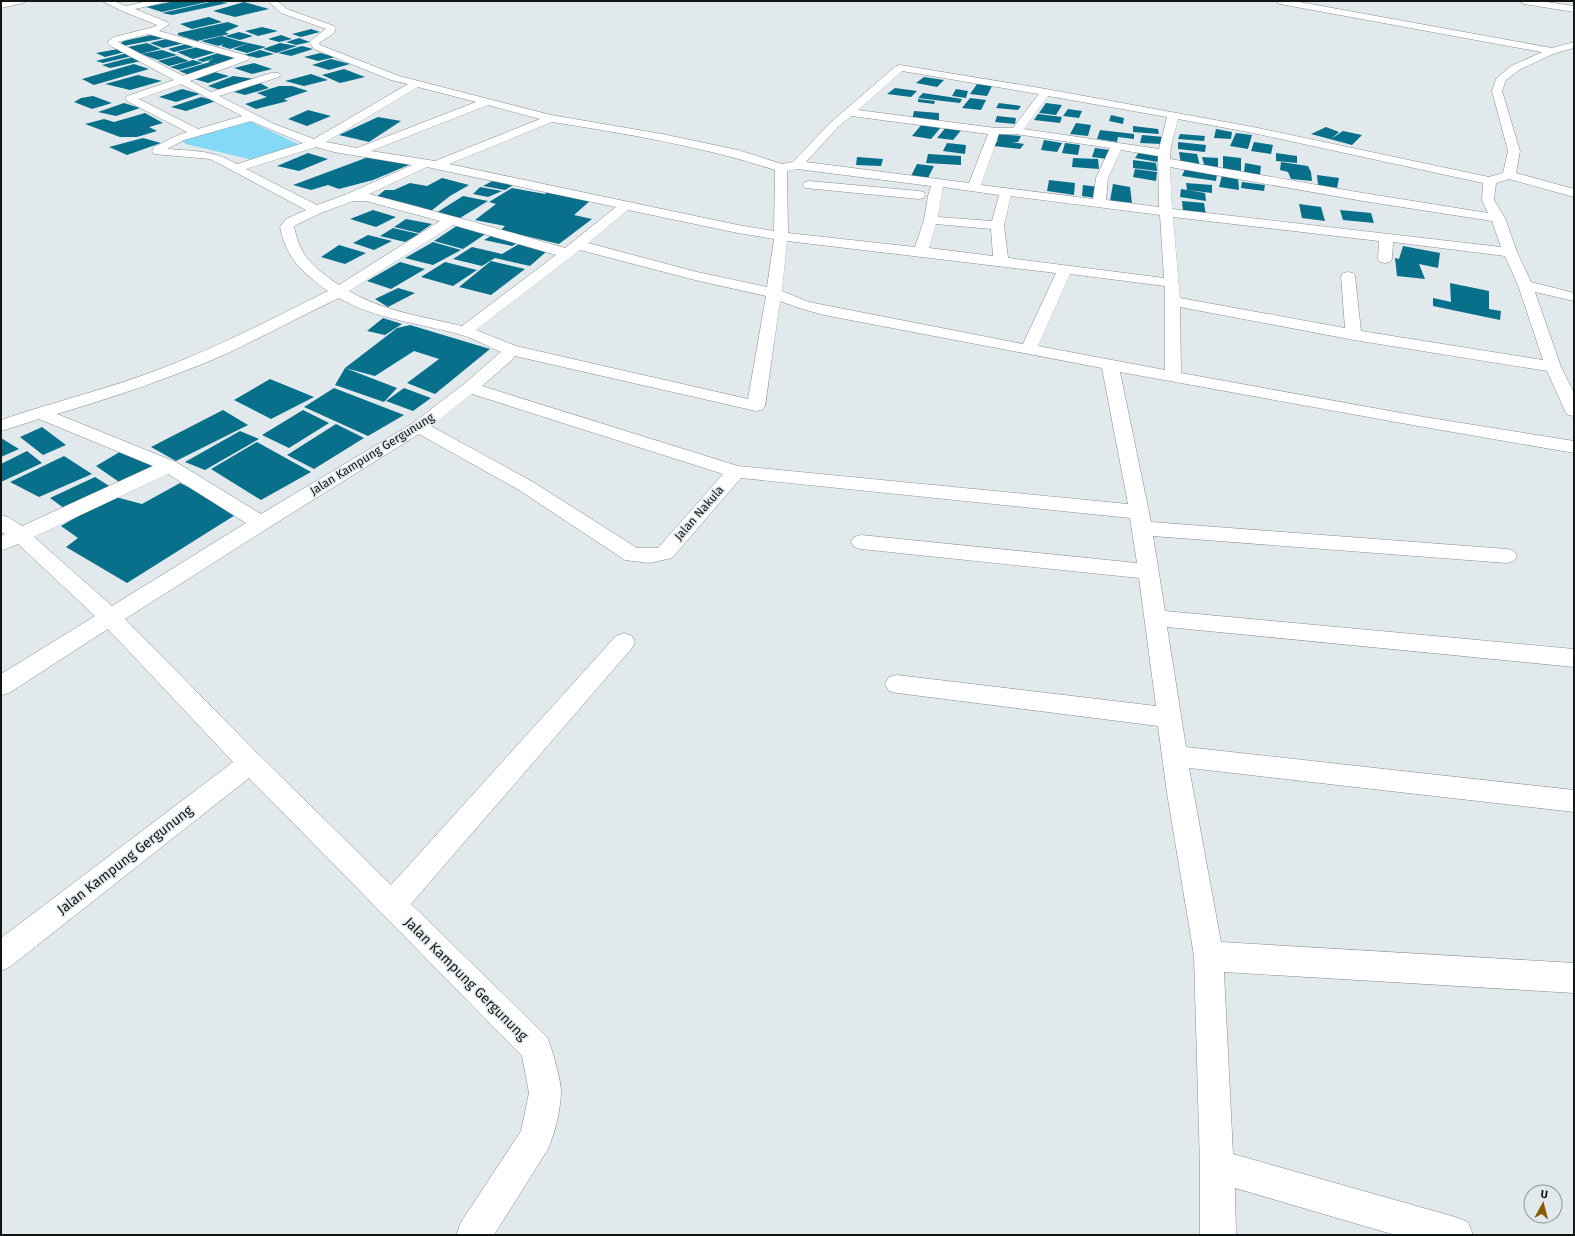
<svg xmlns="http://www.w3.org/2000/svg" width="1575" height="1236" font-family="'Fira Sans',sans-serif">
  <style>
    .green { fill: #83d9f6 }
    .building { fill: #08708a }
    .lines { fill: none; stroke-linecap: round; stroke-linejoin: round }
    .minor-casing { stroke: #868c8e; stroke-width: 1 }
    .tertiary-casing { stroke: #868c8e; stroke-width: 1 }
    .minor { fill: #fff; fill-rule: evenodd }
    .tertiary { fill: #fff; fill-rule: evenodd }
    .labels { text-anchor: middle; dominant-baseline: central; stroke-width: 3; stroke-linejoin: round; paint-order: stroke }
    .street-label { font-size: 12px; fill: #121516; stroke: #e2e9ec }
    .near-street-label { font-size: 14px; fill: #121516; stroke: #e2e9ec }
  </style>
  <rect width="100%" height="100%" fill="#e2e9ec"/>
  <path class="green" d="M247,120L300,145L253,160L186,144L182,141L208,130Z"/>
  <path class="building" d="M175,1H207V2L162,12L146,7Z
    M214,1L228,3L172,15L162,13Z
    M244,2L269,9L235,17L213,11Z
    M209,17L222,22L192,29L180,24Z
    M228,22L239,26L225,32L229,34L197,41L178,35V33Z
    M262,27L278,31L258,36L245,31Z
    M311,29L320,32L301,37L292,34Z
    M239,32L253,36L240,40L225,36Z
    M156,34L165,38L123,46L119,44L124,41L137,38Z
    M281,35L292,39L279,42L268,39Z
    M222,36L239,41L266,47L247,53L233,49L249,43L230,49L221,46L224,44L218,46L201,41Z
    M170,38L185,43L163,48L150,43Z
    M299,38L310,42L296,45L286,42Z
    M147,43L161,49L140,54L128,47Z
    M280,43L297,46L276,53L263,49Z
    M186,44L194,47L174,52L168,49Z
    M302,46L313,49L291,56L278,53Z
    M198,47L217,52L193,59L177,52Z
    M118,49L125,52L105,57L96,53Z
    M162,50L177,55L158,60L141,54Z
    M260,50L274,54L258,58L244,55Z
    M127,53L132,56L103,63L96,61Z
    M218,53L242,58L220,65L213,63L220,66L189,75L179,71L210,62L208,61L215,58L203,62L197,60Z
    M320,53L336,57L318,61L304,57Z
    M177,56L189,61L169,66L158,61Z
    M133,57L141,61L110,68L102,65Z
    M331,59L350,64L329,70L312,65Z
    M193,60L203,63L179,70L170,67Z
    M254,63L272,69L252,74L234,68Z
    M134,64L149,69L94,85L82,79Z
    M344,69L365,77L340,83L322,75Z
    M211,71L229,76L208,83L191,78Z
    M311,74L328,80L304,86L285,81Z
    M138,75L162,81L130,90L105,84Z
    M233,76L255,79L220,90L208,86Z
    M924,77L944,80L937,87L916,83Z
    M260,83L269,88L245,95L234,92Z
    M977,84L992,86L987,96L970,94Z
    M279,86H292L308,91L284,99L288,101L256,109L245,104L267,97L257,93Z
    M895,88L917,91L911,97L887,94Z
    M182,89L200,94L176,102L159,97Z
    M956,89L968,91L966,98L952,96Z
    M923,93L943,96L962,99L960,103L918,98Z
    M93,96L112,103L92,109L74,102L81,98Z
    M201,97L216,101L186,111L171,107Z
    M970,98L986,100L981,110L962,108Z
    M918,99L935,101L934,104L918,102Z
    M124,103L140,108L116,116L98,112Z
    M999,103L1021,106L1018,110L996,108Z
    M1046,103L1062,105L1056,115L1039,113Z
    M1068,109L1082,111L1079,118L1063,116Z
    M308,110L331,116L307,126L288,119Z
    M914,111L939,113V121L912,120Z
    M145,113L163,123L149,127L157,131L137,137H120L85,124L104,119L114,122Z
    M1038,114L1062,117L1060,123L1034,120Z
    M1111,115L1124,118L1123,124L1109,121Z
    M997,116L1016,118L1015,124L995,122Z
    M378,117L401,121L369,142L339,135Z
    M1076,123L1091,125L1088,136L1070,134Z
    M922,124L942,126L931,139L912,136Z
    M948,125L964,127L953,140L937,138Z
    M1133,126L1158,129L1159,134L1133,132Z
    M1326,127L1339,132L1331,139L1343,131L1362,135L1352,145L1311,134Z
    M1216,129L1232,132L1231,139L1214,138Z
    M1100,130L1134,134V139L1118,137L1117,142L1097,139Z
    M1236,133L1252,135L1248,149L1230,146Z
    M997,134L1021,136L1018,142H1012L1024,144L1020,149L994,146L998,140H995Z
    M1180,134L1205,136L1204,141L1178,139Z
    M1142,135L1164,137L1162,144L1140,143Z
    M143,138L161,143L127,155L109,147Z
    M1044,140L1062,143L1057,152L1041,150Z
    M1178,142L1206,145L1205,152L1178,149Z
    M1254,142L1273,145L1271,154L1251,151Z
    M947,143L966,145L965,154L943,151Z
    M1065,143L1080,145L1078,155L1062,153Z
    M1095,148L1110,150L1107,159L1092,157Z
    M1139,152L1160,155L1157,162L1135,158Z
    M1179,152L1197,154L1200,166L1181,164Z
    M308,153L328,159L299,171L277,166Z
    M1276,153L1297,156V163L1276,161Z
    M928,154L961,156V165L926,163Z
    M371,156L411,164L373,180L339,189L328,185L311,190L293,185Z
    M1223,156L1241,158V171L1223,169Z
    M857,157L883,159L881,166L856,165Z
    M1202,157L1218,158V169L1205,168Z
    M1073,158L1098,159L1099,169L1072,167Z
    M1133,160L1156,163L1157,171L1133,168Z
    M1281,162L1308,166L1311,172L1312,181L1291,179L1288,172L1280,170Z
    M1245,163L1261,166L1260,175L1244,173Z
    M917,164L934,166L928,178L911,176Z
    M1135,169L1157,172L1156,181L1133,177Z
    M1185,169L1217,174L1216,181L1182,176Z
    M1222,175L1238,177L1239,190L1219,187Z
    M1317,175L1339,178L1337,188L1318,185Z
    M442,178L469,185L450,196L431,211L375,198L385,190H394L410,183L427,186Z
    M494,180L515,184L505,190L483,186Z
    M1049,180L1075,183L1074,195L1047,191Z
    M1242,182L1265,185L1264,191L1241,188Z
    M1186,183L1212,185V193L1187,190Z
    M1113,184L1130,187L1132,203L1110,201Z
    M1083,185L1098,187L1096,198L1082,196Z
    M480,187L502,191L488,197L473,194Z
    M512,188L545,194L549,190L591,200L574,215L592,219L559,244L501,230L505,226L475,220L496,204L489,202Z
    M1181,189L1205,193L1206,201L1180,197Z
    M463,196L488,201L460,218L436,213Z
    M1182,201L1204,203L1206,215L1183,212Z
    M1299,204L1321,207L1325,221L1302,218Z
    M373,210L396,217L376,227L350,219Z
    M1340,210L1371,213L1374,223L1343,220Z
    M406,219L432,224L419,233L394,227Z
    M458,225L487,233L463,249L434,241Z
    M393,228L419,234L405,242L380,236Z
    M496,233L521,241L512,246L484,240Z
    M368,235L392,241L374,250L353,243Z
    M433,242L461,250L433,265L405,258Z
    M522,242L547,251L530,266L495,258L482,266L453,259L472,247L502,254Z
    M339,245L366,253L345,264L321,257Z
    M1403,246L1440,253L1438,268L1419,264L1425,279L1397,276L1395,258L1399,259Z
    M491,261L525,269L491,295L459,287Z
    M400,262L425,269L391,289L367,281Z
    M445,262L477,270L453,286L421,277Z
    M1450,283L1489,291V309L1501,311L1500,320L1433,306V298L1451,302Z
    M398,288L415,293L388,307L375,299Z
    M383,318L402,324L385,335L367,331Z
    M410,325L490,349L435,394L407,383L439,359L414,351L375,376L345,368L397,388L384,402L335,385L345,368L397,328Z
    M270,379L314,397L271,419L234,400Z
    M334,388L404,415L368,436L304,407Z
    M404,388L431,398L413,411L386,401Z
    M223,410L248,425L176,461L151,447Z
    M303,410L329,423L289,448L262,435Z
    M336,424L364,438L314,469L287,455Z
    M42,427L66,445L43,455L20,437Z
    M240,431L259,439L205,470L185,462Z
    M1,438L19,449L1,457Z
    M257,442L311,472L261,500L211,469Z
    M123,450L154,466L122,484L96,466Z
    M27,451L42,463L1,482V464Z
    M64,456L92,474L39,497L10,482Z
    M95,477L114,489L68,511L50,498Z
    M180,483L240,512L127,583L66,547L78,538L61,526L112,496L142,504Z"/>
  <g class="lines">
    <defs>
      <path id="minor" d="M102,1H114L126,6L148,1H163L162,3L135,9L167,22L169,24L159,31L248,56L250,58L248,60L190,81L211,92L271,73H279L280,75L279,77L219,96L274,124L314,139L408,84L391,80L314,49L309,42L326,29L281,13L268,1H277L287,9L334,26L336,28L333,34L319,43L320,45L399,76L551,115L662,134L738,150L782,164L793,162L830,123L896,66L900,65L1046,89L1253,127L1489,177L1503,173L1508,151L1492,91L1496,79L1511,66L1549,49H1555L1557,51L1555,53L1519,70L1506,80L1502,91L1520,151L1516,173L1574,189V197L1509,179L1496,183L1494,200L1505,218L1517,252L1531,282L1574,293V301L1535,292L1561,367L1574,393V416L1568,415L1565,411L1547,371L1354,340L1180,307L1181,373L1418,416L1574,441V453L1418,426L1120,372L1151,522L1507,549L1514,551L1517,556L1514,561L1507,563L1153,536L1165,611L1574,649V667L1167,627L1186,747L1574,790V812L1189,768L1221,942L1574,963V993L1224,972L1233,1154L1455,1217L1468,1222L1473,1235H1395L1235,1188L1236,1235H1200V1166L1194,956L1167,793L1158,726L897,693L889,691L885,684L889,677L897,675L1156,706L1139,578L861,549L854,547L851,542L854,537L861,535L1137,563L1130,518L741,478L672,558L649,563L625,560L519,490L419,434L268,528L125,619L259,755L391,885L616,636L624,633L632,636L635,642L632,648L411,904L547,1037C552,1048 562,1083 561,1094C560,1112 555,1132 548,1149L494,1235H456L461,1222L521,1131L529,1093L522,1056L249,778L11,966L1,971V938L233,762L108,629L9,693L1,695V674L95,616L18,544L1,551V536L5,534L1,531V515L8,517L22,526L153,466L39,419L1,431V420C53,402 108,389 160,369C218,347 272,319 328,291C302,272 287,260 280,227L286,219L306,210L216,162L210,159L154,154L152,151L154,147L176,136L187,132L127,101L126,98L127,96L174,80L111,46L107,42L114,37L154,27L157,25L122,11ZM148,34L235,58L183,76L118,42ZM902,71L1039,94L1013,128H995L858,110ZM181,84L242,116L198,129L139,99ZM418,87L476,102L357,148L326,142ZM1048,96L1167,117L1159,149L1024,129ZM488,105L540,119L435,161L371,151ZM851,116L988,134L969,183L806,162L838,127ZM1178,119L1253,133L1483,183L1482,200L1488,213L1363,193L1170,159L1171,146ZM251,121L303,143L237,164C213,150 194,151 167,149L184,140ZM552,122C627,134 702,146 775,170L774,231L738,225L449,164ZM999,134H1016L1110,148L1096,178L1093,199L981,185ZM316,147L334,152L412,165L347,194L317,205L246,169ZM1121,150L1158,156L1159,207L1106,200L1108,178ZM427,167L436,169L616,207L565,248C500,229 435,211 369,194ZM1170,167L1363,201L1492,221L1501,247L1172,209ZM797,169L931,186L928,196L924,220L915,247L788,233L787,171ZM943,187L999,195L992,221L938,217ZM1011,196L1160,215L1164,278L1008,258L1004,225ZM353,201H366L440,221L339,285C313,267 301,258 294,227L296,225L321,213ZM628,210L738,233L774,239L767,287L697,272L588,243ZM1173,217L1379,241L1378,259L1380,262L1385,263L1390,262L1392,259L1393,242L1505,256L1518,285L1543,360L1361,331L1355,276L1353,273L1348,272L1343,273L1341,276L1345,328L1180,298ZM936,224L991,229L993,256L929,248ZM453,225L556,255L462,326C424,317 383,311 349,291ZM787,241L1056,273L1023,344L824,305L809,302L782,291ZM580,250L695,280L766,296L748,399L516,346L476,330ZM1070,274L1165,286V370L1038,346ZM339,298C375,319 418,323 459,334C473,338 487,346 501,352L464,384L413,423L261,514L176,462L57,414C114,397 171,378 226,354C264,336 301,316 339,298ZM780,301L799,308L824,315L1102,368L1128,504L738,466L482,386L511,361L515,356L756,411L762,410L765,406ZM472,394L723,474L658,548H637L533,482L431,426ZM168,474L246,523L112,606L34,537Z
        M1520,1H1540L1574,6V12L1524,4Z
        M809,181L919,191L924,192L925,195L924,198L919,199L805,188L803,185L805,182Z"/>
      <path id="tertiary" d="M8,1H25L24,3L1,8V2Z
        M1276,1H1294L1552,48L1574,42V48L1552,54L1280,4Z"/>
    </defs>
    <use href="#minor" class="minor-casing"/>
    <use href="#tertiary" class="tertiary-casing"/>
    <use href="#minor" class="minor"/>
    <use href="#tertiary" class="tertiary"/>
  </g>
  <g class="labels">
    <g class="street-label">
      <text transform="translate(372 454) rotate(-32)">Jalan Kampung Gergunung</text>
      <text transform="translate(699 513) rotate(-49)">Jalan Nakula</text>
    </g>
    <g class="near-street-label">
      <text transform="translate(125 860) rotate(-38)">Jalan Kampung Gergunung</text>
      <text transform="translate(466 979) rotate(45)">Jalan Kampung Gergunung</text>
    </g>
  </g>
  <rect width="1575" height="1236" fill="none" stroke="#121516" stroke-width="4"/>
  <g transform="translate(1543 1204) rotate(7)"><circle r="19" fill="#e2e9ec" stroke="#8f9496"/>
  <path d="M0-3L7 15L0 10L-7 15Z" fill="#8b5903"/>
  <text y="-6" font-size="11" font-weight="bold" text-anchor="middle" fill="#121516">U</text>
  </g>
</svg>
